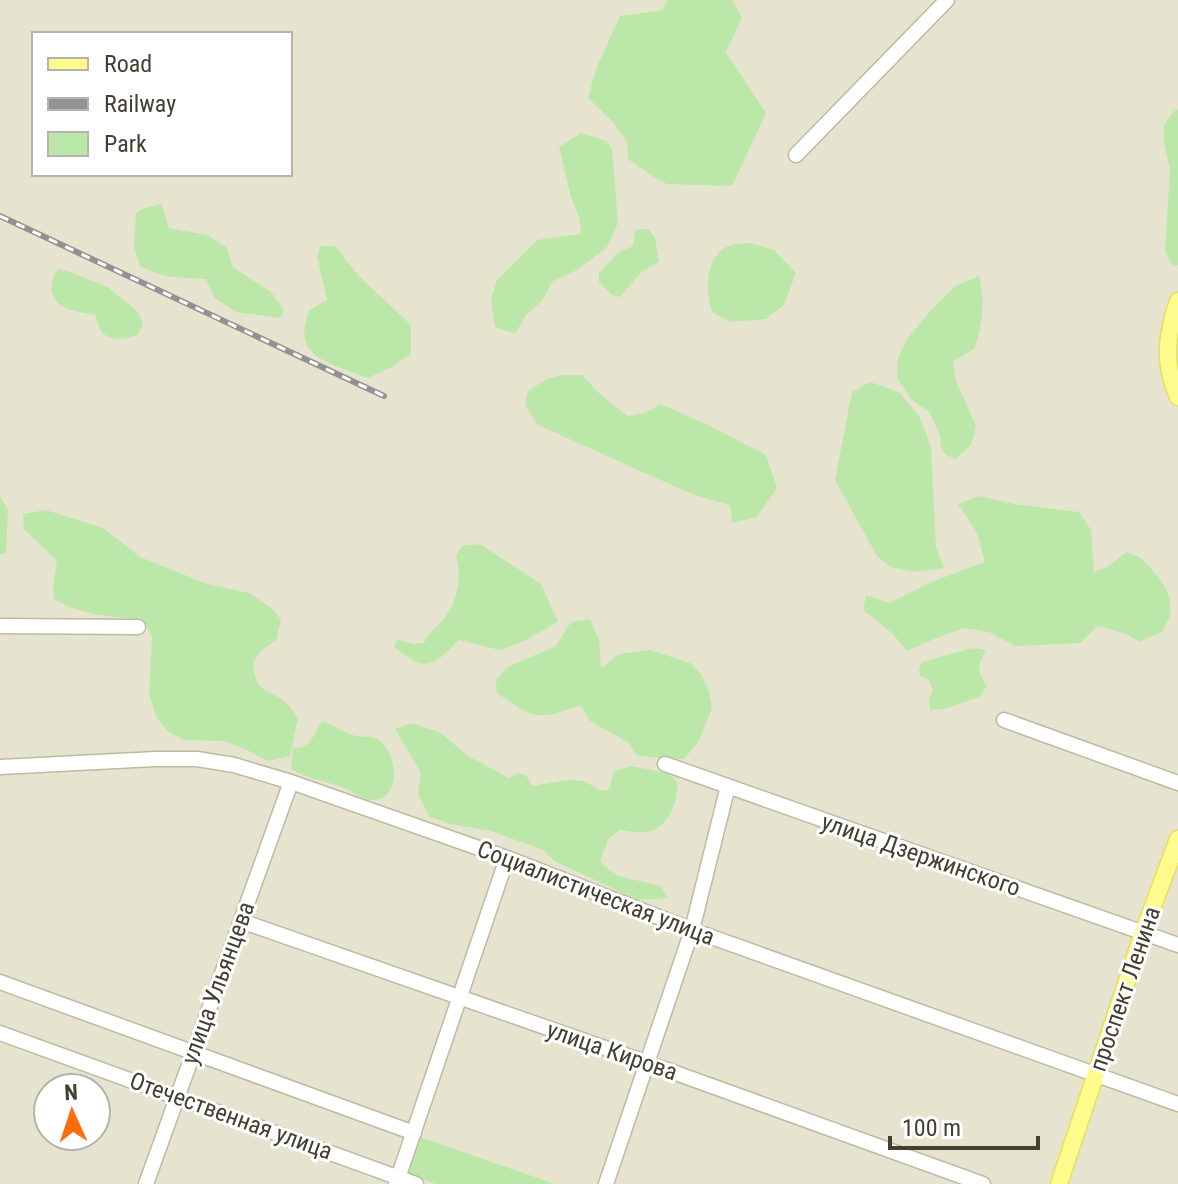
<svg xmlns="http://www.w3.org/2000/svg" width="1178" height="1184" font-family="'Roboto Condensed',sans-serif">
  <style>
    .residential { fill: #e6e4cf; fill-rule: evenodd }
    .green { fill: #bbe8a8 }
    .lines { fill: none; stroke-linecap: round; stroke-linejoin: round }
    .minor-casing { stroke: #bdbaa4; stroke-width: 17 }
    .major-casing { stroke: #e6df5a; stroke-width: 19 }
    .minor { stroke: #fff; stroke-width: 14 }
    .major { stroke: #fffb8d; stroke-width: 16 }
    .rail-casing { stroke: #929292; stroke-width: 6 }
    .rail { stroke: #fff; stroke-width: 3; stroke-dasharray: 9; stroke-linecap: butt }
    .labels { text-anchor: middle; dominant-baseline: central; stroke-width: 6; stroke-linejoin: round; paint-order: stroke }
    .street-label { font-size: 24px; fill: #434032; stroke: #fff }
  </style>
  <rect width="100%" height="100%" fill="#f1f1e1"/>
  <path class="residential" d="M0,0H1178V1184H0ZM34,34H290V174H34ZM48,1088H96V1136H48Z"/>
  <path class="green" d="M667,0H732L742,18L726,52L766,113L732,186L667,184L655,178L628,159L627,142L613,122L588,98L596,69L620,16L663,10Z
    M1178,109V265L1174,267L1169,260L1165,251L1170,170L1164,142V125L1173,112Z
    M581,133L606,141L612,149L618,223L607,247L577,270L553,281L541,302L526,315L515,334L495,327L491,299L497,280L537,240L581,234L579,217L571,197L559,147Z
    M162,204L169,228L207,235L226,247L233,267L271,292L284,310L280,318L236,312L214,297L206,279C183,278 160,278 140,266L134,247L136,213L144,208Z
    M648,229L655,237L659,262L641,272L620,297L612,295L599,282V273L618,253L633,246L635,230Z
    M750,243L774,250L796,273L784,305L766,319L730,322L712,312C705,290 704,255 731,245C737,243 744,244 750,243Z
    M320,246H335L360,277L411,325V354L390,368L368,378C350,371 313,362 306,343C302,333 306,320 309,310L327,300L317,256Z
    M58,269L71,272L109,288L138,312L143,324L138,335C116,342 99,341 96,315C87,313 77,312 68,309C50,303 47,283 58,269Z
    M979,276C985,301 983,325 974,349L953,361L956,381L976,426L971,445L956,459L946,455L941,447L940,435L929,412L911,399L897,378L898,358L908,338L928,313L955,286Z
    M561,375H582L599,393L627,416C640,415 650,412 660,404L706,424L766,455L777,488L757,517L732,523L730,505L694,495L538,425L525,405L528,391L545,380Z
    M870,382L899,392L919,416L931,447L936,547L944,568L913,572L891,567L877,556L835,480L852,392Z
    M0,496L8,509L6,553L0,554Z
    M979,496L1015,504L1079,512L1091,530L1094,572L1108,567L1126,552C1132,554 1139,556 1143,560C1156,573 1174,593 1170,614C1169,620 1164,627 1162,632L1139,642L1127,634L1098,626L1080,643L1015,646L989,632L964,628L934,639L907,651L892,633L863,610L866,595L889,603L934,581L985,562L977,533L958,504Z
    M46,510L103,528L140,557L207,584L249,593L273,609L281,620L276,641L263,649L253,662C256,696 265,685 285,702C290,706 294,713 298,718L290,756L268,761L245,749L224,741L184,740L167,731L156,716L149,694L152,637L144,620C113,616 81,616 54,599L53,587L57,561L24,529L23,514Z
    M480,544L541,584L558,622L524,641L500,650L459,640C432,667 426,673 394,647L397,640L414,644L424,643C430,631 432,632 440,623C457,605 463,578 456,556L462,546Z
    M590,619L599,640L601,668L619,654L650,650L690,663L701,674L709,691L712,708L699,741L684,759H666L636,755L629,743L590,721L581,705C536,721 536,720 497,693L496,680L506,668L556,646L571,622Z
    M972,648L986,650C978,665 976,671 987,686L979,697L944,709L930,710L929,699L933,691L929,680L920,676L919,669L922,662Z
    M322,721C333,725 345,733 356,736C364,737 374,736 380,741C398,756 402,799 372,800C363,801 353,791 344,788C326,781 307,779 291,769L293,748C313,748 312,735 322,721Z
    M412,723L441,733L468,756L509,778L517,773L526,775L532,786L567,780L584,781L602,791L609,789L614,771L631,766L668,773L677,782C679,802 668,829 646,832C637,833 628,831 620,830L608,839L600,862L618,876L661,886L668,898L638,900L554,861L543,850L491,831L450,824L430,817L418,795L421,772L395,729Z
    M417,1136L555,1184H436L404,1173Z"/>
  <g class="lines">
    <defs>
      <path id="minor" d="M796,155L947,0
        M0,626L138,627
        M1004,720L1178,783
        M665,764L1178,945
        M0,767L155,759H197L234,765L291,782L507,858L692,930L1178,1104
        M241,921L648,1063L983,1184
        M0,982L414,1133
        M0,1033L416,1184
        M146,1184L291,782
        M396,1184L507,858
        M606,1184L692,930L728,786"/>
      <path id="major" d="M1178,301C1166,336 1163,363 1178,397
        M1059,1184L1143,933L1178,839"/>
    </defs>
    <use href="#minor" class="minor-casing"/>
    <use href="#major" class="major-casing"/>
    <use href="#minor" class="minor"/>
    <use href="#major" class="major"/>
    <defs>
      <path id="rail" d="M0,216L384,396"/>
    </defs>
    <use href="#rail" class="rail-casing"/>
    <use href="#rail" class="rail"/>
  </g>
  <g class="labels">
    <g class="street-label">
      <text transform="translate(921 855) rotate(19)">улица Дзержинского</text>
      <text transform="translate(596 893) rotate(21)">Социалистическая улица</text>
      <text transform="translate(218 983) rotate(-70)">улица Ульянцева</text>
      <text transform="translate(1125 989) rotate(-71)">проспект Ленина</text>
      <text transform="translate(612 1051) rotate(19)">улица Кирова</text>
      <text transform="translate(231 1116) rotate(20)">Отечественная улица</text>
    </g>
  </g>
  <rect x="32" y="32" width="260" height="144" fill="#ffffff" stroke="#b4b3ad" stroke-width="2"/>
  <rect x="48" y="58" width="40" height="12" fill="#fffb8d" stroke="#b4b3ad" stroke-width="2"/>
  <text x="104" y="72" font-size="24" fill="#434032">Road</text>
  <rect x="48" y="98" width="40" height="12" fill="#929292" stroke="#b4b3ad" stroke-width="2"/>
  <text x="104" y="112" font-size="24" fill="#434032">Railway</text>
  <rect x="48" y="132" width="40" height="24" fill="#bbe8a8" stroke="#b4b3ad" stroke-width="2"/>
  <text x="104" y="152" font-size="24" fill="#434032">Park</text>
  <g transform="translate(72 1112) rotate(357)"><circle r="38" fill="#ffffff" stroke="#b4b3ad" stroke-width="2"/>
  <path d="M0-6L14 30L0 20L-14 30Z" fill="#ff6c0b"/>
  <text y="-12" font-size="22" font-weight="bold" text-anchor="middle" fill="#434032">N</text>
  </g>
  <path d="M890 1136v12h148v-12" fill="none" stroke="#434032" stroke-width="4"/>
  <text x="902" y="1136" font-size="24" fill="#434032" stroke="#ffffff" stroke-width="6" paint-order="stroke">100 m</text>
</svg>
